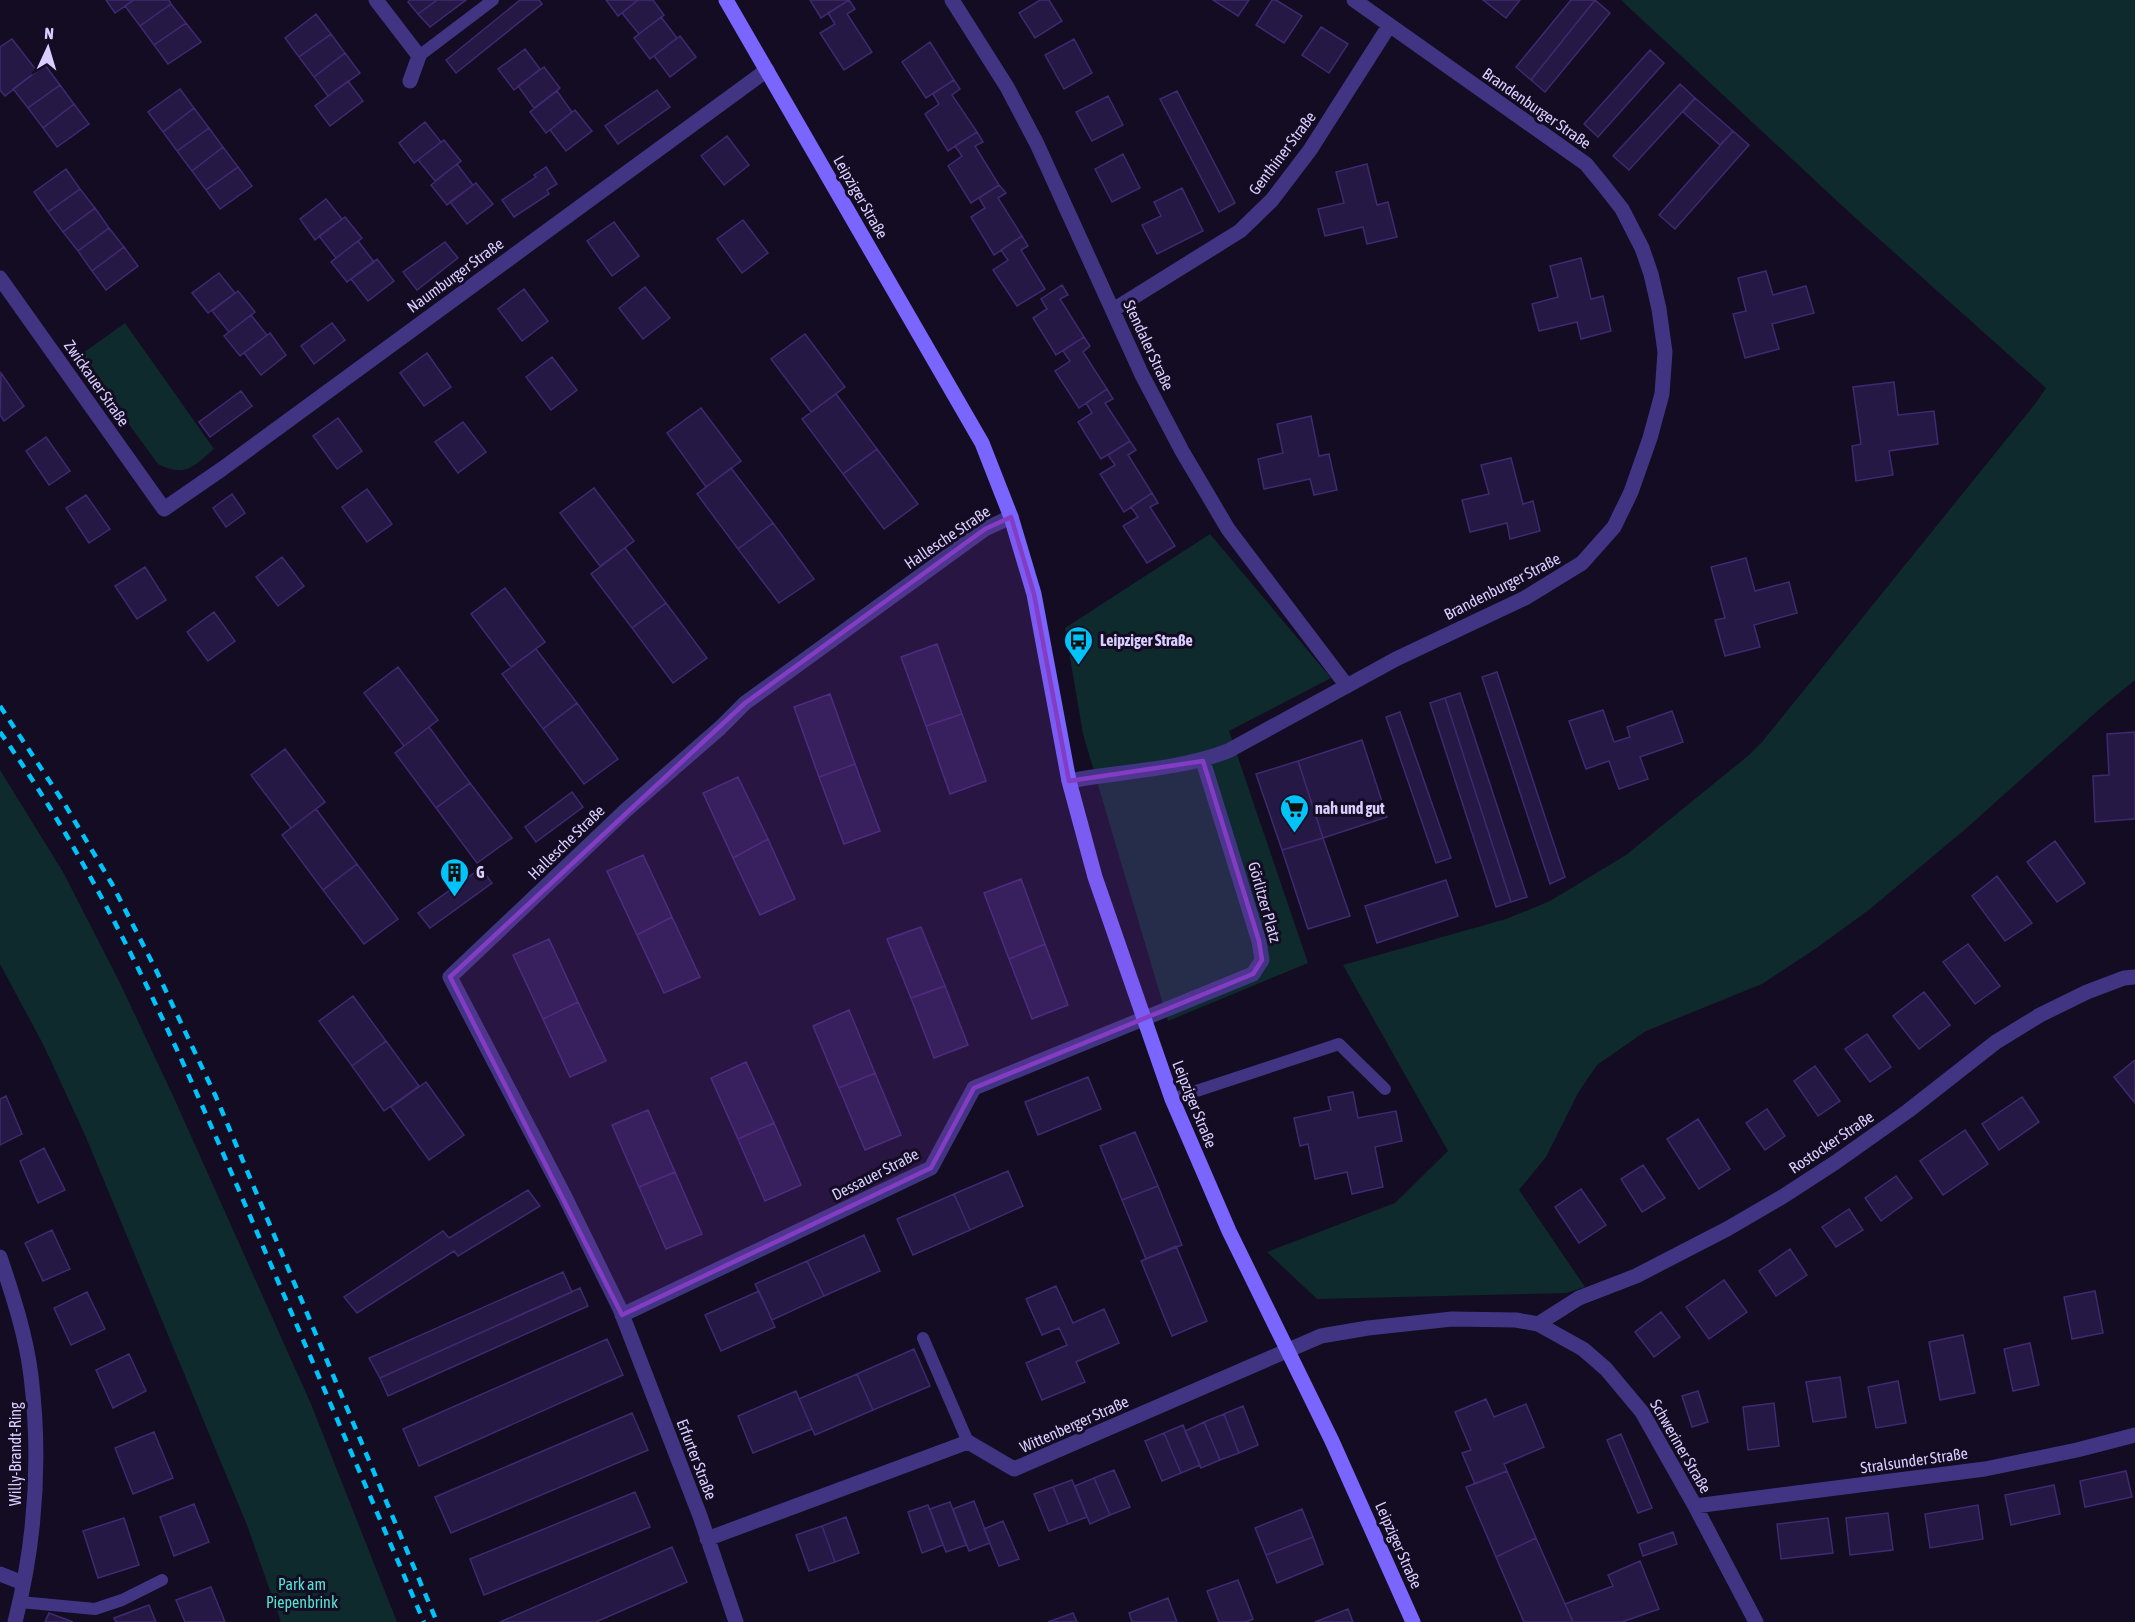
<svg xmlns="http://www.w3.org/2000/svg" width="2135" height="1622" font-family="'Asap Condensed',sans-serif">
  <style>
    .green { fill: #0f2a2d }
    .building { fill: #261844; stroke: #3f2971; stroke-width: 1.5 }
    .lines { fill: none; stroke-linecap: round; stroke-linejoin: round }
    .lane { stroke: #413583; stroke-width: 12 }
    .street { stroke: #413583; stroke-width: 15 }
    .secondary { stroke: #7a65ff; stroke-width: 15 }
    .rail { stroke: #00c3f9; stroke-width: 4.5; stroke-dasharray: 9 8; stroke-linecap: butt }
    .marked { fill: #843cc5; fill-opacity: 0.2; stroke: #843cc5; stroke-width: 4.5; stroke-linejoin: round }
    .labels { text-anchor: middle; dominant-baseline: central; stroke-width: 6; stroke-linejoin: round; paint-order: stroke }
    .street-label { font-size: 16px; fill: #d9ceff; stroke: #130c22 }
    .poi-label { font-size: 16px; font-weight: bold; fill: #d9ceff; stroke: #130c22; text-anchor: start }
    .park-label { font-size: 16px; fill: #55e4d1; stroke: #130c22 }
  </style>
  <rect width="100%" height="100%" fill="#130c22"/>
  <path class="green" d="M1621,0H2135V680L2103,706L1969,826L1870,909L1818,947L1762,984L1646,1031L1597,1065L1578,1093L1546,1157L1519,1190L1585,1287L1566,1293L1317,1299L1267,1252L1395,1203L1448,1151L1343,965L1506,919L1550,901L1626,855L1749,755L1762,742L2035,404L2046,388L1851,214Z
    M125,323L214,449C194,466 186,478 158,464L79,356Z
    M1210,534L1331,678L1229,731L1308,963L1168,1021L1083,734L1065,628Z
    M0,770L63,872L120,983L174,1098L311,1404L397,1622H281L247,1525L85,1135L44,1046L0,964Z"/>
  <path class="building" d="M106,0H134L115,13Z
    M134,0H169L171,4L140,26L125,6Z
    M410,0H437L418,14L408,2Z
    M437,0H466L430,27L418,14Z
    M520,0H539L542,4L456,73L446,60Z
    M606,0H638L618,16Z
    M638,0H653L664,15L639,34L622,13Z
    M810,0H849L821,18Z
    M849,0L855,9L847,14L872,52L844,70L820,33L835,24L828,13Z
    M1040,0H1049L1062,21L1035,38L1019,13Z
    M1213,0H1249L1238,16Z
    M1272,0H1276L1302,16L1284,43L1256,25Z
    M1483,0H1520L1506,18Z
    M1571,0H1595L1531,80L1516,67Z
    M1595,0L1610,13L1545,92L1531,80Z
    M171,4L186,23L154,45L140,26Z
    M316,14L331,34L299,57L285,38Z
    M661,17L677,38L650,59L634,38Z
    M186,23L201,42L168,64L154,45Z
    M1321,27L1348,44L1329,73L1302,55Z
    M331,34L345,53L314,77L299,57Z
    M680,36L696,57L670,77L654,56Z
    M12,39L37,71L5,96L0,90V47Z
    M1074,39L1092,73L1064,89L1045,55Z
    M930,42L954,80L926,98L902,62Z
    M525,49L540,69L514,90L498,69Z
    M1650,50L1664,63L1598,137L1584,124Z
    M345,53L360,73L328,96L314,77Z
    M45,65L60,85L28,108L13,89Z
    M544,67L560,88L534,108L518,86Z
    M954,80L960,89L952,95L977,132L948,151L925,114L939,104L933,94Z
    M348,81L363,101L330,126L315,106Z
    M1680,84L1695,98L1629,170L1613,156Z
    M60,85L74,104L43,128L28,108Z
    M180,89L194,108L163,132L148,112Z
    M657,90L670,107L618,144L605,126Z
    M557,91L572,112L546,133L530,112Z
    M1177,91L1235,203L1219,212L1160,99Z
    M1108,96L1123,125L1092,141L1076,112Z
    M1695,98L1733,131L1720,145L1683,112Z
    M74,104L89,124L57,147L43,128Z
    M194,108L209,128L177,151L163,132Z
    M575,110L592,131L566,151L550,130Z
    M425,122L441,142L414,163L399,143Z
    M209,128L223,147L192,171L177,151Z
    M1733,131L1749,145L1675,229L1659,215Z
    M977,132L983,142L975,146L999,185L971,203L948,166L962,156L955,146Z
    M727,136L749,165L724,185L701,156Z
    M444,140L461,161L435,181L418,160Z
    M223,147L238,167L206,190L192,171Z
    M1123,154L1140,188L1112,202L1095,169Z
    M457,164L473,185L447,205L431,185Z
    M1367,164L1377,205L1388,202L1397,237L1367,244L1363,227L1325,236L1318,209L1344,203L1336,172Z
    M238,167L252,186L220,209L206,190Z
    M546,167L557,184L547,190L549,194L514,217L502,200L536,177L534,175Z
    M66,169L80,189L48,212L34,192Z
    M476,183L493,204L467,224L450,202Z
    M999,185L1006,193L998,198L1022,236L994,255L971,217L985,208L979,198Z
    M1182,188L1203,231L1157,254L1142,225L1161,216L1154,202Z
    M80,189L95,208L63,232L48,212Z
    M326,199L342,219L315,240L300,219Z
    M95,208L109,228L78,251L63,232Z
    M345,217L362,238L336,258L319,236Z
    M743,220L768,253L742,273L717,239Z
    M614,222L639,256L612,276L587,241Z
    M109,228L124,247L92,271L78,251Z
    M1022,236L1028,246L1021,250L1045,289L1017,306L993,270L1008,260L1001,250Z
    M358,241L374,262L347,282L331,262Z
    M445,242L458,258L417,290L403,272Z
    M124,247L138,266L106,290L92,271Z
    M1581,258L1591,299L1603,296L1611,331L1581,339L1577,322L1539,331L1532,304L1558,297L1550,266Z
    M377,259L394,281L368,301L351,279Z
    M1766,271L1773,295L1806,286L1814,313L1772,324L1779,349L1745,358L1733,314L1746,311L1738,278Z
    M219,273L235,293L208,313L192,293Z
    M1062,285L1068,295L1060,299L1084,337L1056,355L1033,318L1047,309L1041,299Z
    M645,287L670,318L643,339L619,308Z
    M524,289L548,321L522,341L498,309Z
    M238,291L255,312L229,332L212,311Z
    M251,315L267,335L240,356L224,336Z
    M332,323L345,340L314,364L301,346Z
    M270,333L286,355L261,375L244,353Z
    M805,334L845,387L811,412L771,359Z
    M1084,337L1090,346L1083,352L1107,389L1079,408L1055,371L1070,361L1063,351Z
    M427,353L451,387L424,406L400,373Z
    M552,357L577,390L551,410L526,377Z
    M1,373L24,406L4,421L0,415Z
    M1894,382L1898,415L1934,411L1938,444L1889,451L1893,475L1856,481L1852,446L1861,444L1853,387Z
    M1107,389L1113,399L1105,403L1130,441L1101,459L1078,422L1092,413L1086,403Z
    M241,391L252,406L210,437L199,422Z
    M836,394L877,449L843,474L802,419Z
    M701,408L741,461L706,487L667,433Z
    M1311,416L1319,456L1329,454L1337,490L1314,495L1310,479L1264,489L1258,459L1283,453L1277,424Z
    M338,418L362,451L337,469L313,436Z
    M463,422L486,452L458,473L435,442Z
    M46,437L70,471L49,485L26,451Z
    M1130,441L1136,450L1128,455L1152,493L1124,512L1100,474L1115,465L1108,455Z
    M877,449L918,504L884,529L843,474Z
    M1511,458L1523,504L1533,501L1540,531L1510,539L1507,523L1470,532L1462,500L1489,494L1481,465Z
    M731,468L773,523L738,549L697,494Z
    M594,488L634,541L600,566L560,513Z
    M367,489L392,524L367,542L342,507Z
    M1152,493L1158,503L1150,507L1175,546L1147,563L1123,526L1138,517L1131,507Z
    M232,494L245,513L226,527L213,508Z
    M86,495L110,529L89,543L66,508Z
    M773,523L814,579L779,603L738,549Z
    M625,548L666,603L632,628L591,574Z
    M282,557L304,586L278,606L256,577Z
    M1746,558L1755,591L1789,582L1797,613L1754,625L1760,647L1725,656L1715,620L1725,618L1711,567Z
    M145,567L166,600L137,619L115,586Z
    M505,588L545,642L511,667L471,614Z
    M666,603L707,658L673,683L632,628Z
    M214,612L235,641L208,661L187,632Z
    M937,644L962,714L926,726L901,657Z
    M536,649L577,703L543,729L502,674Z
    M398,667L438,720L404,746L364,693Z
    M1497,672L1565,877L1550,884L1482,677Z
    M1460,693L1527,897L1511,902L1445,698Z
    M830,694L855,764L819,777L794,707Z
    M1445,698L1511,902L1496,907L1430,703Z
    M577,703L618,759L584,784L543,729Z
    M1603,710L1614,742L1630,737L1627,727L1672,711L1683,742L1640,757L1648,779L1619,789L1609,761L1586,769L1569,721Z
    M1400,712L1451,858L1436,863L1386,717Z
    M962,714L986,781L950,794L926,726Z
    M429,727L470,783L436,808L395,753Z
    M2135,732V819L2095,822L2093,776L2109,775L2107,734Z
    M1362,740L1387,817L1323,838L1298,761Z
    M285,749L325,802L291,828L251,775Z
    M1298,761L1323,838L1282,850L1256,774Z
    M855,764L880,831L844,844L819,777Z
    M738,777L768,839L733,858L703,793Z
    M470,783L512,838L477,863L436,808Z
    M572,792L583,807L536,842L525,827Z
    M316,809L357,864L323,890L282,835Z
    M1323,838L1350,916L1308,929L1282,850Z
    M768,839L795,899L760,915L733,858Z
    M2055,841L2085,883L2057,902L2027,862Z
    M643,855L672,917L637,935L607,871Z
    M357,864L398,919L364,944L323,890Z
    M481,868L492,883L430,928L418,913Z
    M1997,876L2032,923L2005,941L1972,896Z
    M1021,879L1045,944L1009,959L984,893Z
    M1446,880L1458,916L1377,943L1365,906Z
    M672,917L700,977L664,993L637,935Z
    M921,927L945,986L911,998L887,939Z
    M549,939L578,1002L543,1019L513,955Z
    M1045,944L1068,1005L1032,1019L1009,959Z
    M1968,944L2000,986L1975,1004L1943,962Z
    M945,986L968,1045L934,1058L911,998Z
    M1924,992L1950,1025L1919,1049L1893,1016Z
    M353,996L386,1041L352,1066L319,1021Z
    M578,1002L606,1061L570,1077L543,1019Z
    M849,1010L875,1073L839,1088L813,1026Z
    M1867,1034L1891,1067L1870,1082L1845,1049Z
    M386,1041L419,1086L384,1111L352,1066Z
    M2135,1060V1103L2114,1077Z
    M746,1062L774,1123L738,1139L711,1078Z
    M1815,1066L1840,1101L1818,1116L1794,1081Z
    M875,1073L901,1135L865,1150L839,1088Z
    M1088,1077L1101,1109L1038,1135L1025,1102Z
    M426,1082L464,1135L429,1160L391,1107Z
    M1353,1092L1358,1118L1396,1111L1402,1141L1375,1147L1383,1187L1352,1194L1347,1172L1315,1179L1308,1144L1300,1146L1294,1118L1331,1110L1328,1097Z
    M6,1096L22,1134L0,1145V1099Z
    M2022,1097L2039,1122L1999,1150L1982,1124Z
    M1767,1109L1785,1136L1765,1150L1746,1123Z
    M648,1110L675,1172L639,1187L612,1125Z
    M1698,1119L1730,1169L1699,1189L1667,1139Z
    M774,1123L801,1185L765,1201L738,1139Z
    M1965,1130L1988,1164L1943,1195L1920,1161Z
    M1135,1132L1158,1186L1122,1200L1100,1146Z
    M44,1148L65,1190L38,1203L20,1161Z
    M1643,1165L1665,1198L1642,1212L1621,1179Z
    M1008,1171L1023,1206L970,1230L954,1194Z
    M675,1172L702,1234L666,1249L639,1187Z
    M1896,1176L1912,1198L1881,1221L1865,1198Z
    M1158,1186L1182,1245L1146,1259L1122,1200Z
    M1581,1189L1606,1225L1579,1243L1555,1207Z
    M528,1190L540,1206L458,1256L454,1251L357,1313L344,1297L443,1231L449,1238Z
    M954,1194L970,1230L913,1255L897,1219Z
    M1849,1209L1863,1230L1836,1247L1822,1227Z
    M52,1230L70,1269L43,1281L25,1243Z
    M864,1235L880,1271L824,1296L807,1261Z
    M1176,1246L1207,1321L1172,1336L1141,1261Z
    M1790,1249L1807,1275L1776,1296L1759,1271Z
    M807,1261L824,1296L772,1320L755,1284Z
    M563,1272L572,1292L380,1378L369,1358Z
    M1724,1280L1747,1312L1709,1339L1686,1307Z
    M1056,1286L1073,1323L1104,1309L1119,1343L1076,1362L1085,1382L1042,1400L1026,1363L1067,1345L1059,1328L1042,1335L1026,1299Z
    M580,1288L588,1306L388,1396L380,1378Z
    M759,1291L775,1327L721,1351L705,1315Z
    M2095,1291L2103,1333L2072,1339L2064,1297Z
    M87,1292L105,1329L71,1345L54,1308Z
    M1661,1312L1680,1337L1654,1357L1635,1332Z
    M1963,1335L1975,1393L1940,1400L1929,1342Z
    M607,1339L623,1375L419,1466L403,1429Z
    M2030,1343L2039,1385L2013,1391L2004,1349Z
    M914,1349L930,1386L873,1410L857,1374Z
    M129,1354L146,1391L113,1408L96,1370Z
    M857,1374L873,1410L815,1435L799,1399Z
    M1840,1377L1846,1417L1813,1422L1806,1382Z
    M1898,1381L1906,1423L1876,1428L1868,1387Z
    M796,1391L812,1429L753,1453L738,1416Z
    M1698,1391L1708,1422L1692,1427L1682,1396Z
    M1486,1399L1494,1417L1526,1404L1544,1447L1504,1464L1507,1471L1475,1484L1462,1453L1471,1450L1455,1412Z
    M1774,1403L1779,1446L1748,1450L1743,1407Z
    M1243,1406L1258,1445L1239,1453L1224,1414Z
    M632,1413L648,1450L451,1533L435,1497Z
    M1224,1414L1239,1453L1220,1460L1204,1422Z
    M1204,1422L1220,1460L1201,1468L1185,1431Z
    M1183,1425L1200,1465L1181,1473L1164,1433Z
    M154,1432L173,1478L133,1494L115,1448Z
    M1164,1433L1181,1473L1162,1481L1145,1441Z
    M1621,1434L1652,1508L1638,1513L1607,1440Z
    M1114,1470L1130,1507L1110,1515L1094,1478Z
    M1507,1471L1536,1538L1496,1557L1466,1487Z
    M2126,1471L2132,1497L2085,1507L2080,1481Z
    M1094,1478L1110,1515L1090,1524L1075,1486Z
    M1072,1480L1087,1517L1068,1524L1053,1487Z
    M2054,1485L2060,1514L2011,1525L2005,1495Z
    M1053,1487L1068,1524L1049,1531L1034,1494Z
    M635,1492L650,1527L484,1595L470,1559Z
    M974,1501L990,1543L969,1551L953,1509Z
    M950,1502L966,1545L946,1552L930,1509Z
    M194,1504L209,1542L174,1556L160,1517Z
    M928,1505L943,1545L922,1553L908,1512Z
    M1978,1505L1983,1539L1930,1548L1925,1514Z
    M1302,1509L1313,1537L1266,1555L1255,1528Z
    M1888,1513L1893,1550L1850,1555L1846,1518Z
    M846,1517L859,1553L835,1562L822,1526Z
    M124,1518L139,1565L98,1578L83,1531Z
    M1828,1518L1833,1553L1781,1559L1777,1524Z
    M1003,1521L1019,1559L999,1566L984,1529Z
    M822,1526L835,1562L809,1571L796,1535Z
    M1673,1532L1677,1544L1643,1556L1639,1544Z
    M1313,1537L1323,1564L1277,1583L1266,1555Z
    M1536,1538L1565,1604L1573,1622H1524L1496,1557Z
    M672,1547L687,1582L596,1622H500Z
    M1640,1561L1659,1609L1622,1622H1573L1565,1604L1613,1586L1608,1575Z
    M1238,1580L1253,1619L1246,1622H1219L1207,1591Z
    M211,1587L225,1622H185L176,1600Z
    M1168,1598L1177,1622H1132L1129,1613Z
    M149,1605L156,1622H116L114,1618Z
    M1348,1609L1353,1622H1315Z
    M49,1613L73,1622H45Z
    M1073,1613L1077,1622H1048Z"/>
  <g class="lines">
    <path class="lane" d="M419,56L493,0
      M1172,1099L1339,1044L1385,1089
      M923,1338L968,1442
      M20,1602L95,1609L122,1600L162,1580"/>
    <path class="street" d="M376,0L419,56L410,81
      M952,0L1007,87L1037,144L1142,375L1182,451L1228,529L1347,686
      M0,278L164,509L222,469L767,70
      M1113,310L1240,231L1272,200L1310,150L1389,26
      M1069,781C1122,771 1178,770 1228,751L1396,659L1525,598L1582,563L1614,527L1631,492L1650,438L1662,394L1665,352L1659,309L1651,274L1642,248L1622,209L1604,186L1586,164L1354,0
      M0,1257C13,1296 26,1335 31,1376C41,1458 35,1543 15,1622
      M622,1315L931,1168L974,1088L1253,974L1262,960L1259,941L1203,761
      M1538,1324L1579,1298L1636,1276L1727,1229L1782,1197L1836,1162L1908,1111L1996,1042L2040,1015L2087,992L2124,978L2135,977
      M1695,1506L1985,1469L2077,1450L2135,1435
      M707,1539L968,1442L1014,1469L1321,1336L1368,1328L1452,1319L1516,1320L1538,1324L1583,1349L1606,1369L1642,1412L1695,1506L1756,1622
      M0,1574L23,1583
      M736,1622L700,1516L620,1309L565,1197L450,977L626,810L720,728L745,703L985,529L1011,517"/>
    <path class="secondary" d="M726,0L982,443L1011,517L1034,594L1069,781L1095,877L1172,1099L1229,1231L1332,1441L1413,1622"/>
    <path class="rail" d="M0,706L64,803L112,884L156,970L216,1097L437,1622
      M0,732C105,881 179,1050 250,1216C308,1351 366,1487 424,1622"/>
  </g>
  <path class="marked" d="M1011,517L1034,594L1069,781L1203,761L1259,941L1262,960L1253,974L974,1088L931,1168L622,1315L450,977L745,703L985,529Z"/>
  <defs>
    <symbol id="bus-pin" viewBox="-11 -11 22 30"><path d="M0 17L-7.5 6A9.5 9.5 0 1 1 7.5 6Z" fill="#00c3f9" stroke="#130c22"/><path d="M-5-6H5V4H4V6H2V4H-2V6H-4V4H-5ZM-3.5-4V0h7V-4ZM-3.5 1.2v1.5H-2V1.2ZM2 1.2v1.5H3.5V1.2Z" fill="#111"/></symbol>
    <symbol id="supermarket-pin" viewBox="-11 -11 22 30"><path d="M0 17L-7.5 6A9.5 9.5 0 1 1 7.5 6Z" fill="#00c3f9" stroke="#130c22"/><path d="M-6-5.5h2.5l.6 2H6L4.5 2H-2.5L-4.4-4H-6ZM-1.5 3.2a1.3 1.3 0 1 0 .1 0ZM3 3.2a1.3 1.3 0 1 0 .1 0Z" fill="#111"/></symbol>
    <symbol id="building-pin" viewBox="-11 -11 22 30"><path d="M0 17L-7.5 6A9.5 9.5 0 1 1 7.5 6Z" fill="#00c3f9" stroke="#130c22"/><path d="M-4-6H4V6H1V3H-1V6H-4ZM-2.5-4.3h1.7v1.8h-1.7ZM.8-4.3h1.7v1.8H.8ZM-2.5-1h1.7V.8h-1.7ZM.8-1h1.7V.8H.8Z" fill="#111"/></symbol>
  </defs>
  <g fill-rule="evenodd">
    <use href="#bus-pin" x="1062" y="624" width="33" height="45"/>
    <use href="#supermarket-pin" x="1278" y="792" width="33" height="45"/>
    <use href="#building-pin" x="438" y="856" width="33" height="45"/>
  </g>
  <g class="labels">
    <g class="street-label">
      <text transform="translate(1537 108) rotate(35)">Brandenburger Straße</text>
      <text transform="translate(1282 153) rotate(-53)">Genthiner Straße</text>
      <text transform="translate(861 197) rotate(60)">Leipziger Straße</text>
      <text transform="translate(455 275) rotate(-36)">Naumburger Straße</text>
      <text transform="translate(1149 345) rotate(65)">Stendaler Straße</text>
      <text transform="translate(97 383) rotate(55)">Zwickauer Straße</text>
      <text transform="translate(947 537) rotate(-34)">Hallesche Straße</text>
      <text transform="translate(1502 586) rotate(-27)">Brandenburger Straße</text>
      <text transform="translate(566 842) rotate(-44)">Hallesche Straße</text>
      <text transform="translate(1265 902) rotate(74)">Görlitzer Platz</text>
      <text transform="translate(1195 1104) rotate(68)">Leipziger Straße</text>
      <text transform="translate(1831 1142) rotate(-34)">Rostocker Straße</text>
      <text transform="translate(875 1174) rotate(-27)">Dessauer Straße</text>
      <text transform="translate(1074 1424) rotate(-24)">Wittenberger Straße</text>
      <text transform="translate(1681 1446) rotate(60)">Schweriner Straße</text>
      <text transform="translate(15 1454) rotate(-90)">Willy-Brandt-Ring</text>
      <text transform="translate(697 1459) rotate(69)">Erfurter Straße</text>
      <text transform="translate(1914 1460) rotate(-8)">Stralsunder Straße</text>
      <text transform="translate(1399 1545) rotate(66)">Leipziger Straße</text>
    </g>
    <g class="poi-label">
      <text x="1100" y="640">Leipziger Straße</text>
      <text x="1315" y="808">nah und gut</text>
      <text x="476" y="872">G</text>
    </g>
    <g class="park-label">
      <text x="302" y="1584">Park am<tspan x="302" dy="18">Piepenbrink</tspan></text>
    </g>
  </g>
  <g transform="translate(48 48) rotate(4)" stroke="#130c22" stroke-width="4.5" paint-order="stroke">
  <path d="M0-4.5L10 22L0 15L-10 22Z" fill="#d9ceff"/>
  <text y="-9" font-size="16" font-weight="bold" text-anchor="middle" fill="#d9ceff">N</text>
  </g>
</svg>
